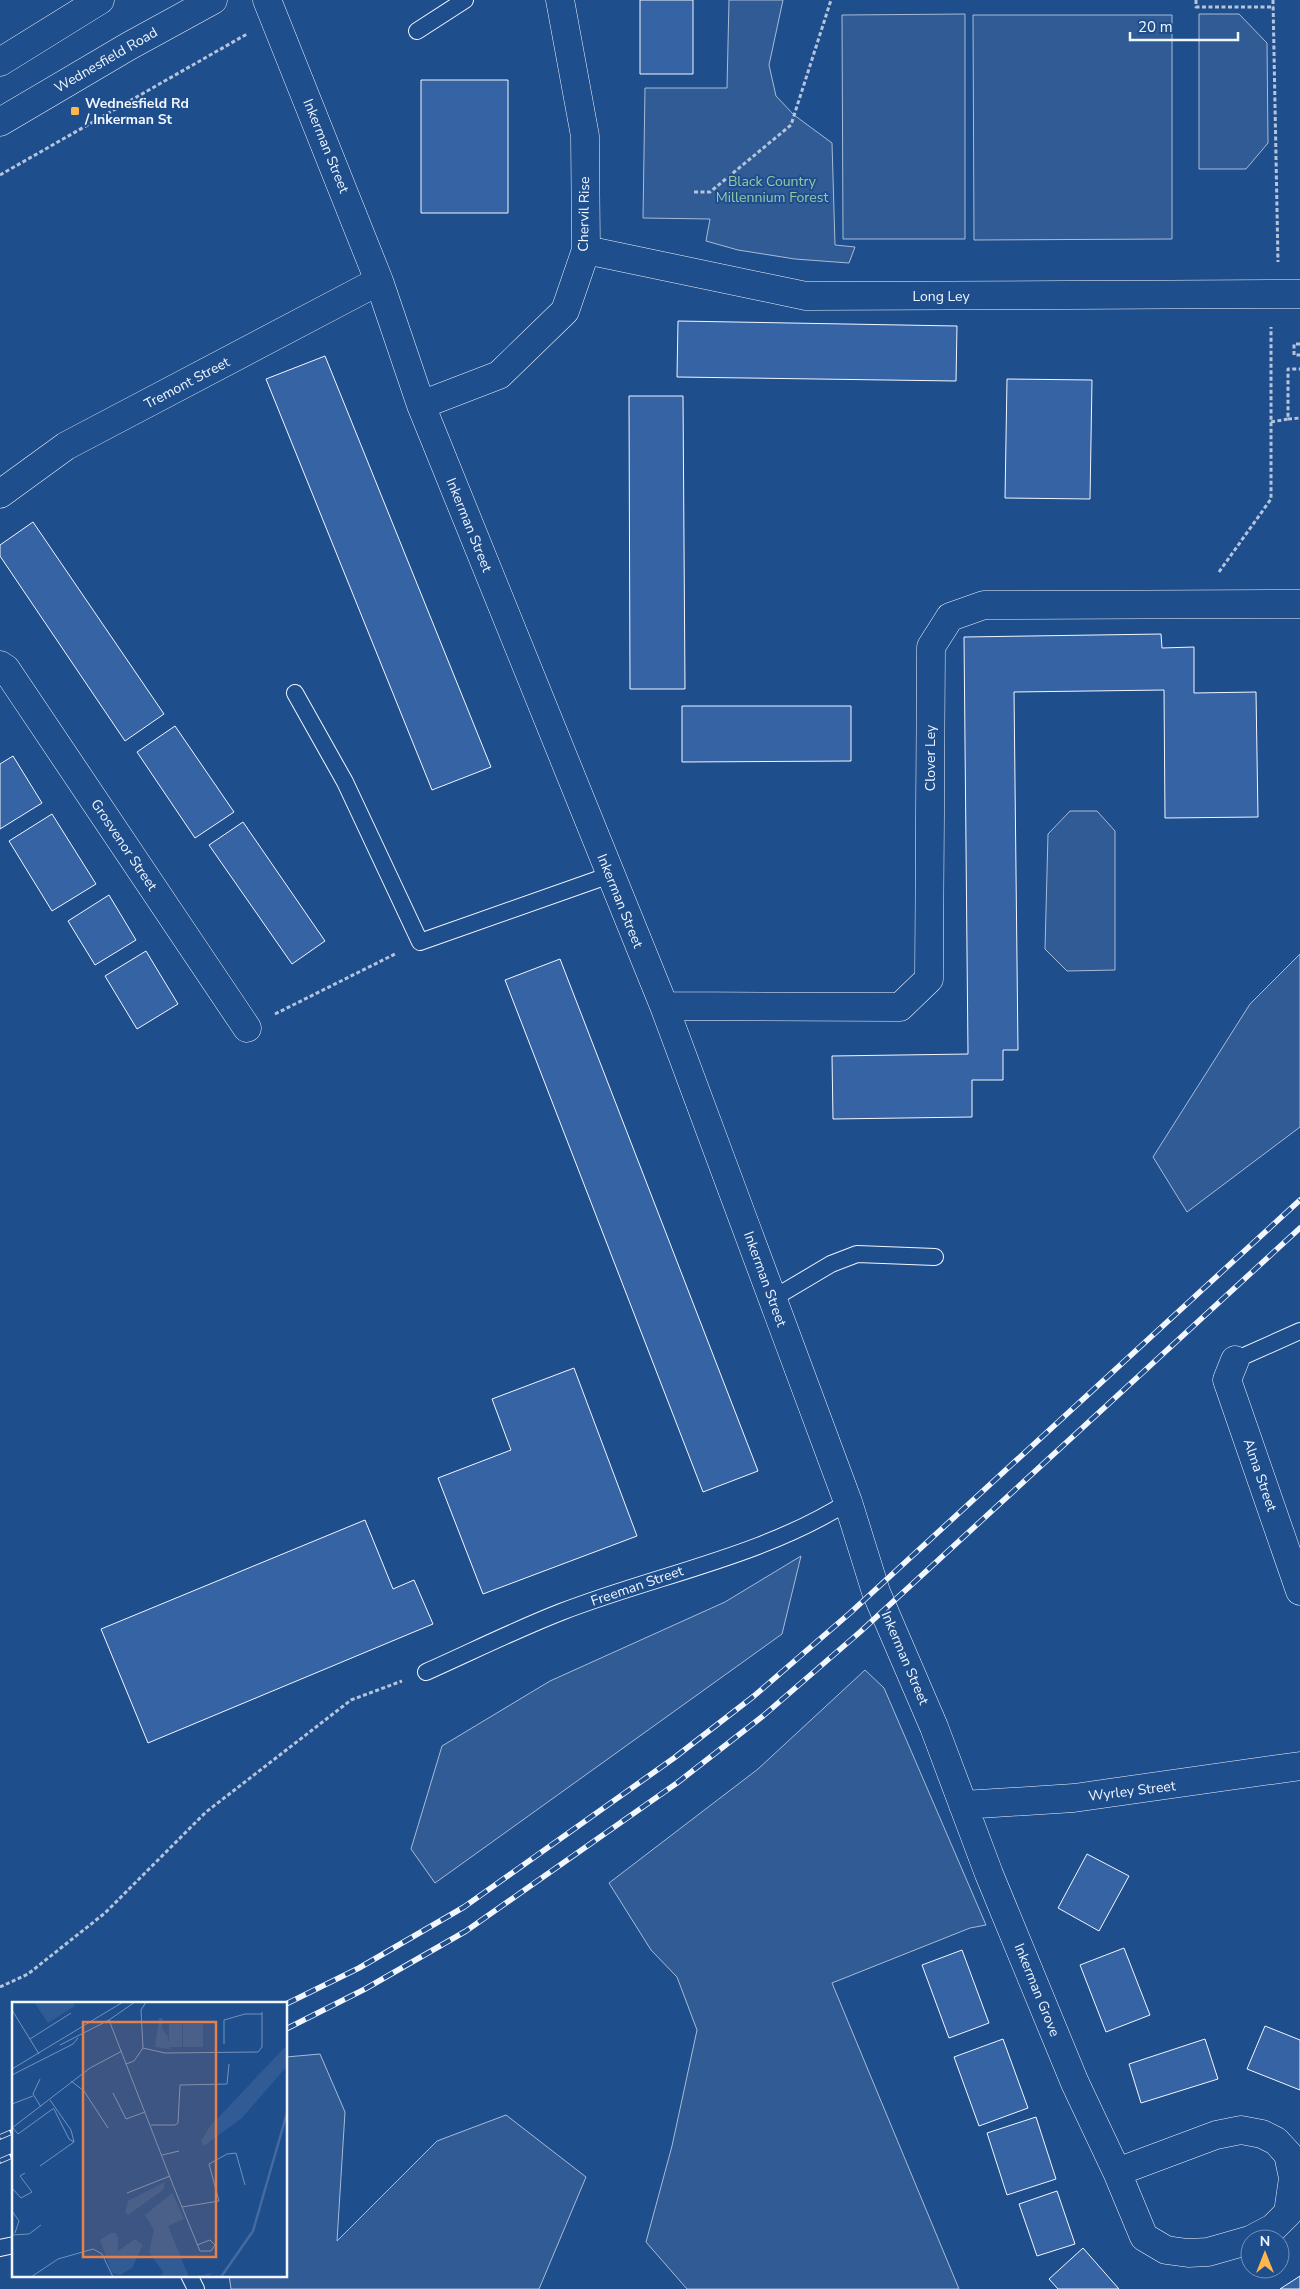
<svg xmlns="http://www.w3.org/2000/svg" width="1300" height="2289" font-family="'Nunito Sans',sans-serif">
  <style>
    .built { fill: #305b95; stroke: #a8bbd7 }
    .building { fill: #3563a3; stroke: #f2f6ff }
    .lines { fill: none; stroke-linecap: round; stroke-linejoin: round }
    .lane-casing { stroke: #f2f6ff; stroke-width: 18 }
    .street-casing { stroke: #f2f6ff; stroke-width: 29 }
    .primary-casing { stroke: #f2f6ff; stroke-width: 29 }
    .path { stroke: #b3c4dc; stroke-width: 3; stroke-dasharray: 4 2.5; stroke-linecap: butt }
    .lane { stroke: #1f4e8c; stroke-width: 16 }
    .street { stroke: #1f4e8c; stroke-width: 28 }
    .primary { stroke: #1f4e8c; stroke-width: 28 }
    .rail-casing { stroke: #f2f6ff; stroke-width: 5.5 }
    .rail { stroke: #1f4e8c; stroke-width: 4; stroke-dasharray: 11; stroke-linecap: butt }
    .poi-dot { fill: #ffb74d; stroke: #1f4e8c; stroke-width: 2 }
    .labels { text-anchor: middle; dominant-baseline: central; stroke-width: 4; stroke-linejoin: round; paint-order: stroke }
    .street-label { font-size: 14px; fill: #f2f6ff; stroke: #1f4e8c }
    .poi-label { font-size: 14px; font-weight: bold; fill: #f2f6ff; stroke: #1f4e8c; text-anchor: start }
    .park-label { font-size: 14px; fill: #97c8a6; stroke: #1f4e8c }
    .inset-river { fill: none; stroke: #446ba0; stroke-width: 2.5 }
    .inset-road { fill: none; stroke: #7391ba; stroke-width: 1 }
    .view { fill: #ea8049; fill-opacity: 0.15; stroke: #ea8049; stroke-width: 2.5 }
    .inset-edge { fill: none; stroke: #f2f6ff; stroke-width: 2.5 }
  </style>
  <rect width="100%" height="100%" fill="#1f4e8c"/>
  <path class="built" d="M729,0H783L769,65L776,96L794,115L832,143L835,245L855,247L849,263L795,259L738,250L706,241L710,219L643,218L645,88H727Z
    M965,14V239H843L842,15Z
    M1199,14H1239L1267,43L1268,143L1246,169H1199Z
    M973,15H1172V239L974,240Z
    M1070,811H1097L1115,831V970L1067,971L1045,949L1048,834Z
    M1300,954V1127L1187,1212L1153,1157L1250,1004Z
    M801,1556L782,1634L435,1883L411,1849L442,1746L550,1681L725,1602Z
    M865,1670L884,1688L986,1925L970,1928L832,1983L959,2289H687L646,2242L672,2146L697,2030L677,1977L651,1950L609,1883L758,1769Z
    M320,2054L345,2112L337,2241L437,2141L506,2115L586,2177L539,2289H231L229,2275H286V2057Z"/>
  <path class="building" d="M640,0H693V74H640Z
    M421,80H508V213H421Z
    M678,321L957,326L956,381L677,377Z
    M325,356L491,767L432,790L266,379Z
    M1007,379L1092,380L1090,499L1005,498Z
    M629,396H683L685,689H630Z
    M33,522L164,714L125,741L0,556V545Z
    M1161,634L1162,648L1194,647V693L1256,692L1258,817L1165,818L1164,690L1014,692L1018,1050H1003V1080H972V1117L833,1119L832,1056L968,1054L964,637Z
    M682,706H851V761L682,762Z
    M175,726L234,812L195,838L137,752Z
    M13,756L42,803L0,829V764Z
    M52,814L96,884L52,911L9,841Z
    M243,822L325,941L292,964L209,845Z
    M109,895L136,940L95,965L68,921Z
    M146,951L178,1004L137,1029L105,976Z
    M560,959L758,1471L703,1492L505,980Z
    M574,1368L637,1536L483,1594L438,1478L511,1450L492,1399Z
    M365,1520L393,1589L414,1580L433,1624L148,1743L101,1629Z
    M1087,1854L1129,1876L1099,1931L1058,1908Z
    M1124,1948L1150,2015L1106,2032L1080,1965Z
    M962,1950L989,2023L949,2038L922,1965Z
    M1265,2026L1300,2040V2090L1247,2069Z
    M1003,2039L1028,2108L979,2126L954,2057Z
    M1205,2039L1218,2079L1141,2103L1129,2064Z
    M1036,2117L1056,2179L1007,2195L987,2133Z
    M1057,2191L1075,2244L1037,2256L1019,2204Z
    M1083,2248L1119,2289H1058L1049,2279Z
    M1300,2276V2289H1280Z"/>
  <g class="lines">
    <defs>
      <path id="lane" d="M417,31L465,0
        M295,693L345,782L420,942L610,875
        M772,1299L831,1264L857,1254L935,1257
        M1235,1360L1300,1331
        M426,1672C471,1652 515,1630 561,1612C656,1575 761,1557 848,1502
        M0,2248L14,2245
        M189,2275L196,2289"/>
      <path id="street" d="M267,0L379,281L421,405L664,1006L848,1502L876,1592L934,1727L989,1874L1075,2083L1117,2172L1144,2237L1166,2250L1188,2253L1208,2252L1250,2240
        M586,250L806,296L1300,294
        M421,405L499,375L565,311L586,250L585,136L560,0
        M0,494L66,446L379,281
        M0,665L6,669L247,1028
        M664,1006L900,1007L929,979L931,647L950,617L984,605L1300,604
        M1235,1360L1227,1380L1300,1591
        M963,1805L1074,1798L1300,1766
        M1117,2172L1216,2135L1241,2130L1262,2134L1276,2141L1288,2154L1293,2178L1288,2213L1273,2228L1252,2239"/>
      <path id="primary" d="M0,62L100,0
        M0,122L129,46L213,0"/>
    </defs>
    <use href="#lane" class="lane-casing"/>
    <use href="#street" class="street-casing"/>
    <use href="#primary" class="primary-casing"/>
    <path class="path" d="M1196,0V7H1274
      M1273,0L1278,262
      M0,175L247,34
      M694,192H710L791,125L831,0
      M1300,344H1294V355H1300
      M1288,419L1300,418
      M1271,422L1288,419V369H1300
      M1219,572L1271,499V327
      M275,1014L395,954
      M0,1987L28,1974L105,1913L206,1812L351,1700L402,1681"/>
    <use href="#lane" class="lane"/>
    <use href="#street" class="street"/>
    <use href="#primary" class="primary"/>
    <defs>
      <path id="rail" d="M286,2004L359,1968L464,1907L674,1758L754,1696L850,1613L1300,1200
        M286,2029L365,1989L466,1931L677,1783L763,1716L860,1632L1300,1228
        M0,2137L14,2131
        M0,2161L14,2155"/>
    </defs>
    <use href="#rail" class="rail-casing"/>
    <use href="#rail" class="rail"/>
  </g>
  <rect class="poi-dot" x="70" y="106" width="10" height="10" rx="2.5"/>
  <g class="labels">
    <g class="street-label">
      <text transform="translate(106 60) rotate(-30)">Wednesfield Road</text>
      <text transform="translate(326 146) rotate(68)">Inkerman Street</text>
      <text transform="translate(584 214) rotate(-89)">Chervil Rise</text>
      <text x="941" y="296">Long Ley</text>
      <text transform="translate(187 383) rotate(-28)">Tremont Street</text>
      <text transform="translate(469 525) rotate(68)">Inkerman Street</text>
      <text transform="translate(930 758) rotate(-90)">Clover Ley</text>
      <text transform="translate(124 845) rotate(56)">Grosvenor Street</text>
      <text transform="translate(620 901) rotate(68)">Inkerman Street</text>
      <text transform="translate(765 1279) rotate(70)">Inkerman Street</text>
      <text transform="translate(1260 1475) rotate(71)">Alma Street</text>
      <text transform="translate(637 1586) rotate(-19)">Freeman Street</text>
      <text transform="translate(905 1658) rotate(67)">Inkerman Street</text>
      <text transform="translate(1132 1791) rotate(-7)">Wyrley Street</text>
      <text transform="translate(1037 1990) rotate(68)">Inkerman Grove</text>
    </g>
    <g class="poi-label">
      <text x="85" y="103">Wednesfield Rd<tspan x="85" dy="16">/ Inkerman St</tspan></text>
    </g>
    <g class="park-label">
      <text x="772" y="181">Black Country<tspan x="772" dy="16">Millennium Forest</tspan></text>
    </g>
  </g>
  <g transform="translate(12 2002)">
    <rect width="275" height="275" fill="#1f4e8c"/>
    <path d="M22,0H61L63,4L36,21ZM147,16H151L150,27L156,35L158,47L143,45ZM157,22H170V45H157ZM171,22H191V45H171ZM275,43V64L230,116L192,144L189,139L199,123ZM153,180L151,188L116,213L113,210L116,199ZM160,191L172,217L156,224L177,275L201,271L195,275H148L151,270L137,250L142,228L133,213ZM99,231H104L106,237V249L123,237L131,243L120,266L108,273L100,271L88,238Z" fill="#305b95"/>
    <path class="inset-river" d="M209,275L241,229L275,111"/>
    <path class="inset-road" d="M0,8L27,52M97,18L161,183L188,249H199L203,243L198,238L185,243M18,37L59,11M212,42V18L233,12H250M48,43L97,18L123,0M131,46L153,51L246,50L250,45V10M114,62L122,59L131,46L129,8L134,0M0,67L111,0M0,73L61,42L66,36M28,77L21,92L29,105M59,79L72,89L96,126M101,91L114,117L133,110M0,102L21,94M42,107L57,137L62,140M139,123H163L166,121L168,83L215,82L217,62M0,126L78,66L110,49M1,126L6,132L42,106M150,153L167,149M28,164L62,140L59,128L38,98M0,186L9,196L20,190L8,174L13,171M115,191L158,174M170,205L207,199L197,162L215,152L224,151L233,183M0,209L7,219L3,231M0,233L17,232L29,223M19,275L46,257L81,247L90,252L101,275"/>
    <path class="view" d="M71,20H204V255H71Z"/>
    <rect width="275" height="275" class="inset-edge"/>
  </g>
  <g transform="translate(1265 2254)"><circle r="24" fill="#1f4e8c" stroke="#7391ba"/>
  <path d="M0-4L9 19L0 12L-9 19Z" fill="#ffb74d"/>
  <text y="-8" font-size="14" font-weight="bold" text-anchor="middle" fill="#f2f6ff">N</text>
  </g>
  <path d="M1130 32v8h108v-8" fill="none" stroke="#f2f6ff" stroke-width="2.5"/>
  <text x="1138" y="32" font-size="15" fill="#f2f6ff" stroke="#1f4e8c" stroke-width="4" paint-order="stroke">20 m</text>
</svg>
